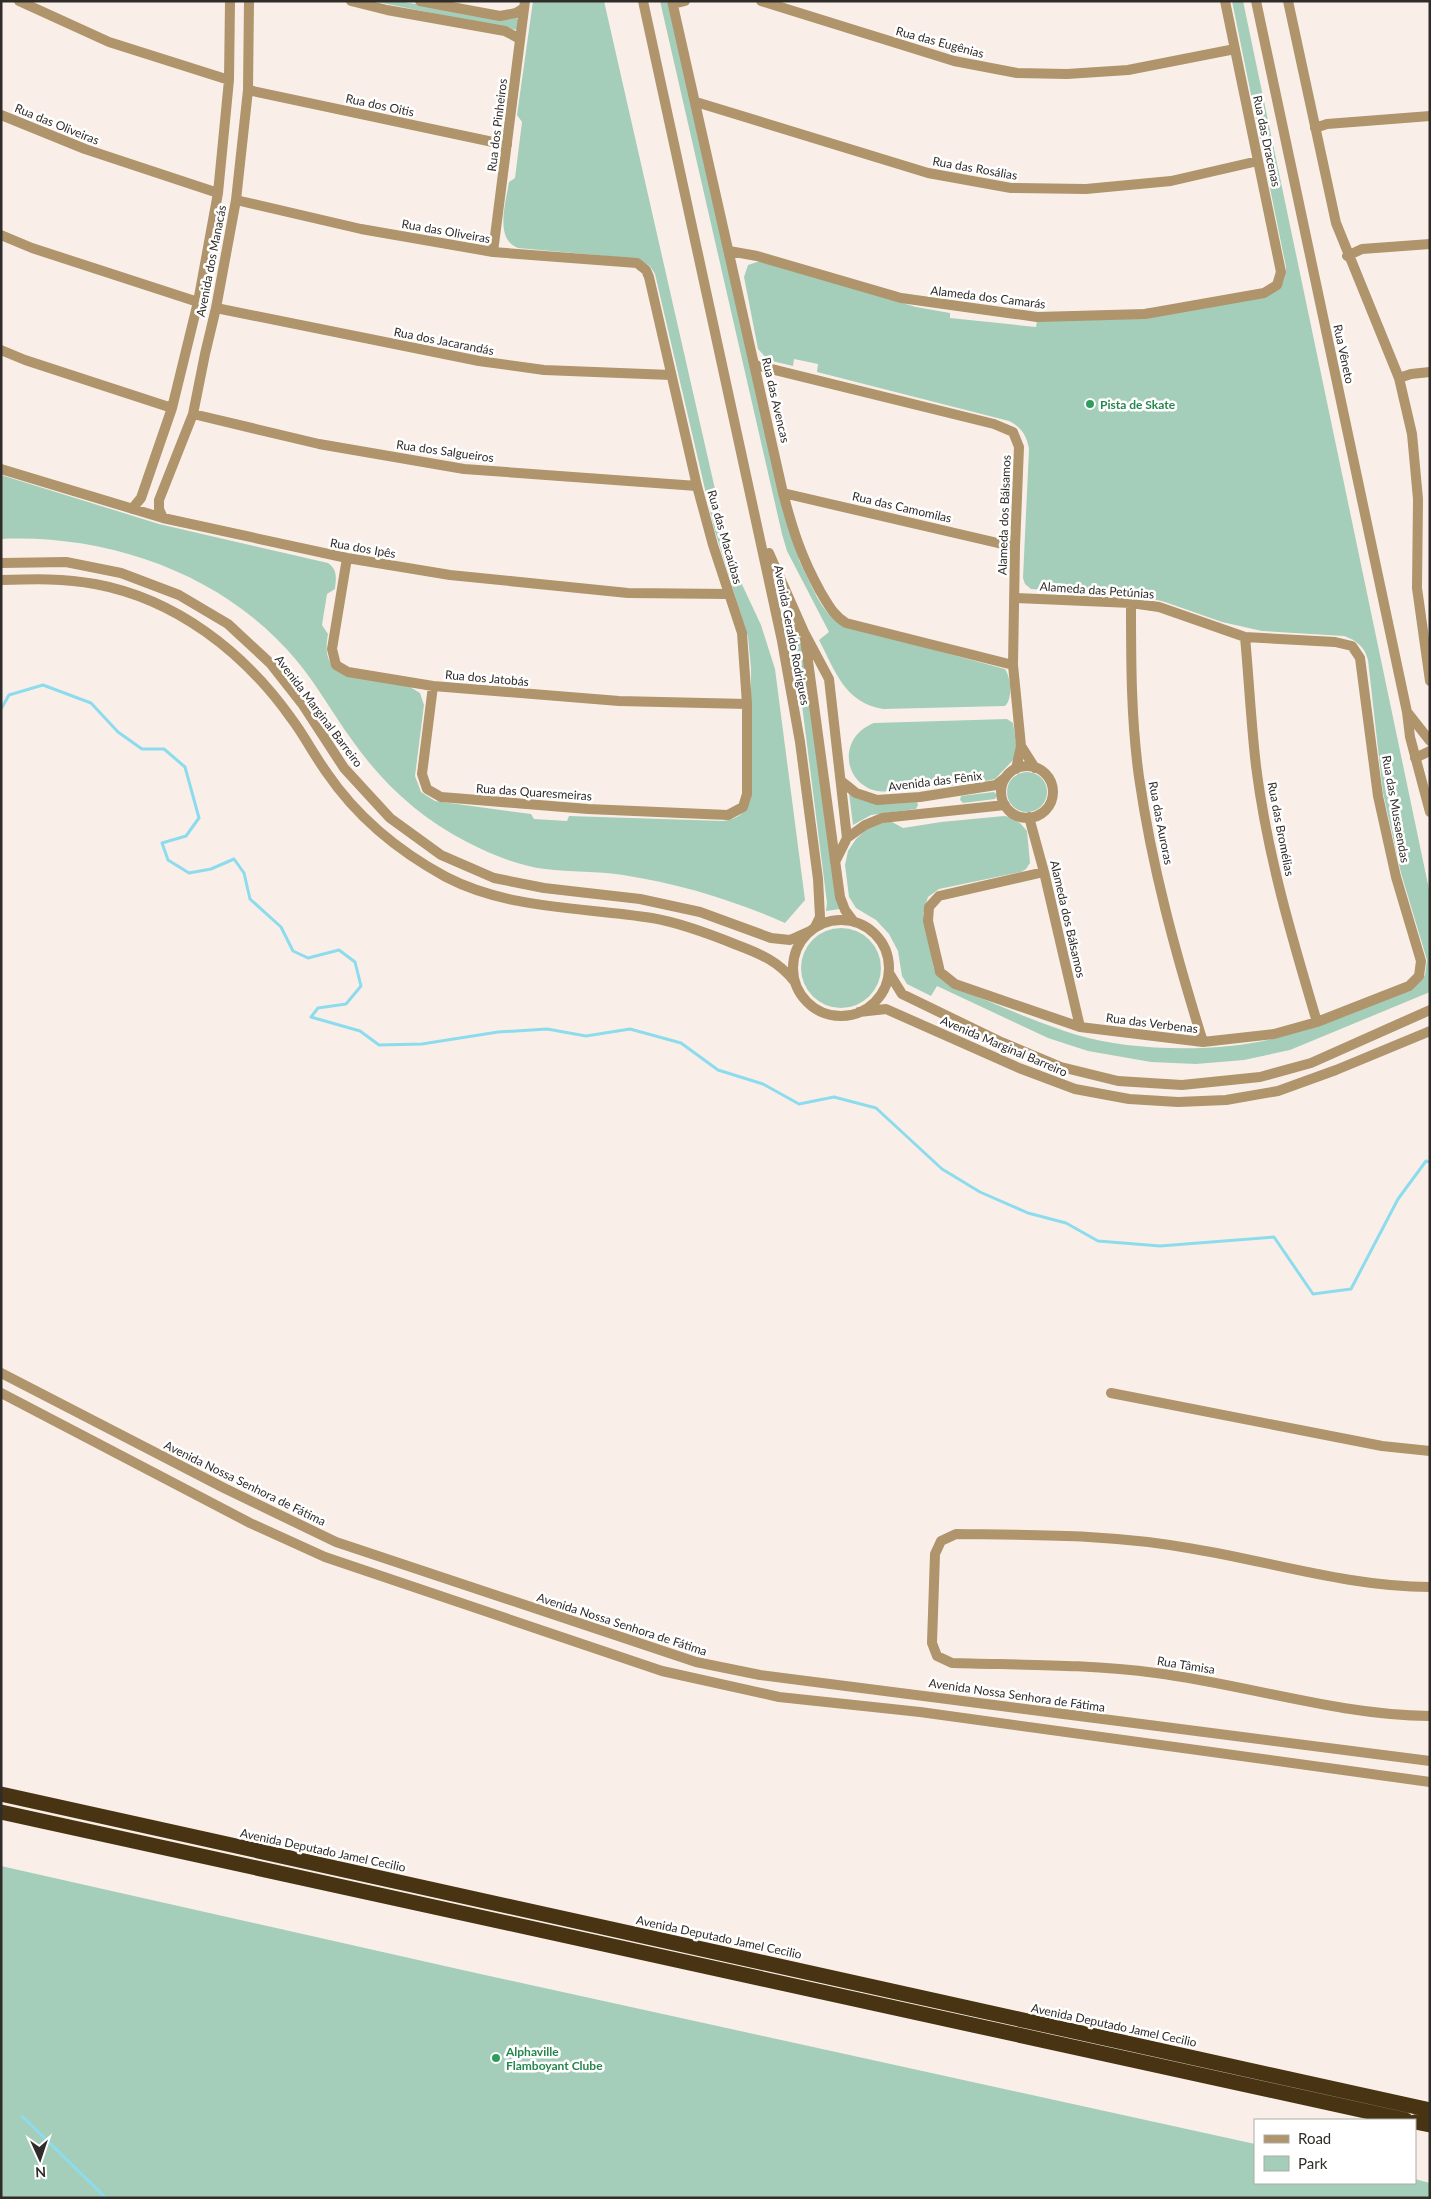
<svg xmlns="http://www.w3.org/2000/svg" width="1431" height="2199" font-family="Lato,sans-serif">
  <style>
    .green { fill: #a4ceb9 }
    .lines { fill: none; stroke-linecap: round; stroke-linejoin: round }
    .stream { stroke: #8cdcee; stroke-width: 3 }
    .minor { stroke: #af946c; stroke-width: 10 }
    .highway { stroke: #483412; stroke-width: 15 }
    .leisure-dot { fill: #2e9e5b; stroke: #fff; stroke-width: 2 }
    .labels { text-anchor: middle; dominant-baseline: central; stroke-width: 5; stroke-linejoin: round; paint-order: stroke }
    .street-label { font-size: 12px; fill: #302c29; stroke: #fff }
    .leisure-label { font-size: 12px; font-weight: bold; fill: #27864d; stroke: #fff; text-anchor: start }
  </style>
  <rect width="100%" height="100%" fill="#faefe8"/>
  <path class="green" d="M372,1H399L497,19L516,18L518,19L517,30Z
    M533,1H604L727,542L739,578L761,625L775,669L805,900L785,923C733,900 680,884 623,875C597,871 571,872 545,869C519,866 490,854 467,842C420,818 382,783 352,740C333,714 317,685 297,661C226,575 110,534 1,539V475L159,524L328,563C338,570 336,578 335,589L327,594L322,625L328,634C326,647 325,657 334,668L410,687L420,693L424,705L415,776L421,792L435,801L531,814L534,819L567,821L569,816L723,821C738,819 748,812 751,797V668L748,637L714,528L655,274L650,266L639,259L518,248C494,239 506,202 509,182L515,178L522,122L517,115Z
    M660,1H668L799,560C810,581 820,613 842,625L1005,669C1011,678 1013,698 1005,706L883,709C845,703 835,671 819,640L829,632L787,551L782,534Z
    M1232,1H1243L1430,894V992L1290,1050L1244,1060L1196,1064L1151,1062L1088,1051L1048,1038L937,986L931,996L907,984L902,976L898,951L889,934L876,920L856,908L849,897L845,865L848,851L856,839L868,828L883,822H892L903,828L941,822L1004,816L1010,817L1020,823L1027,831L1030,863L1026,869L1021,872L939,889L928,897L923,914L934,969L942,980L953,987C994,1003 1035,1022 1077,1035C1134,1052 1226,1053 1283,1036C1327,1024 1369,1005 1412,989L1425,975L1427,960L1401,873L1383,793L1368,660C1365,647 1356,640 1344,636L1262,631L1222,622L1165,602L1142,596L1031,589L1025,584L1023,578L1029,449C1027,436 1021,427 1009,421L817,372L818,364L794,359L793,366L768,360L758,349L744,277L748,265L760,261L916,307L950,313V318L1036,327L1037,321L1269,295C1281,289 1286,280 1286,267Z
    M797,636L802,639L840,909L826,911L827,903L799,681L791,645L792,639Z
    M1007,719L1013,723L1017,750L1015,758L995,779L986,781L981,776L956,779L952,786L927,787L922,783L897,785L892,791C847,798 831,740 874,723Z
    M1007 792a20 20 0 1 1 40 0a20 20 0 1 1-40 0Z
    M994,792L997,795L995,799L963,803L960,800L961,796Z
    M849,793C869,808 893,803 917,802L918,805L916,809L871,815L853,825Z
    M801 968a40 40 0 1 1 80 0a40 40 0 1 1-80 0Z
    M1,1866L467,1971L1255,2144V2183H1415V2179L1430,2183V2198H1Z"/>
  <g class="lines">
    <path class="stream" d="M1,709L9,695L43,685L91,703L118,732L142,749H164L185,767L199,818L186,836L162,843L168,860L189,873L211,869L234,859L244,873L250,899L281,927L293,951L308,958L339,950L355,962L361,986L346,1004L318,1008L311,1017L360,1031L379,1045L422,1044L498,1032L547,1029L586,1036L630,1029L681,1043L718,1070L763,1084L799,1104L834,1097L876,1108L942,1169L980,1192L1028,1213L1066,1223L1098,1241L1160,1246L1274,1237L1313,1294L1351,1289L1398,1199L1426,1161L1430,1162
      M22,2116L106,2198"/>
    <path class="minor" d="M19,1L109,42L229,80
      M351,1L387,10L505,31L520,39
      M420,1L500,16L516,13L524,8
      M643,1L782,641L800,742L818,879L820,917L815,927
      M672,1L783,493C793,531 801,556 820,591C828,604 833,615 846,623L1013,665
      M761,1L954,61L1017,73L1067,74L1128,70L1235,49
      M1256,1L1407,712L1410,737L1430,812
      M1288,1L1336,223L1399,378L1412,434L1418,499L1417,588L1430,681
      M673,4L685,1
      M248,90L507,145
      M696,102L928,173L1011,188L1086,189L1171,181L1258,161
      M1,115L85,149L218,193
      M1315,128L1327,124L1430,116
      M236,200L361,229L493,252L637,263L646,270L649,277L697,486L713,545L742,633L747,704V794L743,807L728,815L588,809L441,797L427,789L422,774L433,686
      M1,235L32,248L198,302
      M729,251L757,256L901,298L1037,317L1145,314L1264,293L1277,285L1281,272L1225,1
      M493,252L525,1
      M1347,256L1362,249L1430,244
      M216,308L479,361L544,370L671,375
      M1,350L25,360L172,408
      M755,365L994,424L1013,432L1019,447L1015,547L1013,665L1021,746L1016,769
      M1399,378L1411,374L1430,372
      M193,414L319,444L464,469L697,486
      M1,469L163,518L347,558L450,575L628,593L729,594
      M783,493L1015,547
      M132,509L141,498L172,408L198,302L218,193L229,80L230,1
      M163,518L159,509V500L193,414L205,354L216,308L236,200L248,90L249,1
      M769,553L804,632L829,679L847,838L835,862
      M347,558L332,649L336,665L348,672L433,686L619,701L747,704
      M1,563L66,562L121,573L179,595L228,624L270,663L303,705L344,768L390,818L441,855L494,878L544,888L640,899L700,912L771,938L790,940L810,931
      M1,580C33,579 64,578 95,584C176,599 244,652 291,718C304,735 314,755 327,773C357,817 400,852 446,877C510,910 583,907 652,918C681,923 710,934 737,945C761,954 778,961 795,982
      M1014,598L1131,603L1159,607L1245,637L1335,642L1352,646L1360,658L1378,796L1396,877L1421,961L1419,976L1409,986L1317,1022L1274,1034L1203,1042L1080,1027L955,984L940,972L928,921L929,907L939,896L1044,872
      M1131,603C1131,661 1131,719 1139,777C1152,868 1176,955 1203,1042
      M1245,637C1249,680 1251,723 1256,766C1267,854 1292,938 1317,1022
      M805,639L840,897L845,910L854,922
      M782,641L792,629L804,632
      M1408,713L1430,741
      M1021,746L1035,768
      M1415,758L1430,751
      M1001 792a26 26 0 1 1 52 0a26 26 0 1 1-52 0Z
      M841,781L856,793L877,800L920,797L996,785L1005,778
      M1029,817L1044,872L1080,1027
      M847,838L865,825L882,818L1005,805
      M793 968a48 48 0 1 1 96 0a48 48 0 1 1-96 0Z
      M889,973L902,994L999,1041L1061,1067L1118,1081L1182,1085L1260,1077L1311,1063L1430,1010
      M859,1012L886,1009L1019,1068L1075,1089L1129,1099L1178,1102L1226,1100L1278,1091L1336,1070L1430,1031
      M1,1373L224,1488L336,1542L696,1662L760,1675L1430,1761
      M1,1393L250,1523L325,1557L662,1671L779,1697L920,1712L1430,1782
      M1111,1393L1382,1446L1430,1451
      M1430,1587C1350,1587 1272,1562 1194,1549C1115,1534 1036,1535 956,1534L941,1541L935,1554L932,1643L937,1656L952,1663C1020,1665 1089,1664 1156,1673C1248,1685 1337,1715 1430,1716"/>
    <path class="highway" d="M1,1794L1430,2110
      M1,1812L1406,2120
      M1415,2122L1430,2125"/>
  </g>
  <g class="leisure-dot">
    <circle cx="1090" cy="404" r="5"/>
    <circle cx="496" cy="2058" r="5"/>
  </g>
  <g class="labels">
    <g class="street-label">
      <text transform="translate(940 42) rotate(15)">Rua das Eugênias</text>
      <text transform="translate(380 105) rotate(12)">Rua dos Oitis</text>
      <text transform="translate(57 124) rotate(22)">Rua das Oliveiras</text>
      <text transform="translate(497 125) rotate(-83)">Rua dos Pinheiros</text>
      <text transform="translate(1267 141) rotate(78)">Rua das Dracenas</text>
      <text transform="translate(975 168) rotate(10)">Rua das Rosálias</text>
      <text transform="translate(446 231) rotate(10)">Rua das Oliveiras</text>
      <text transform="translate(211 261) rotate(-79)">Avenida dos Manacás</text>
      <text transform="translate(988 297) rotate(7)">Alameda dos Camarás</text>
      <text transform="translate(444 341) rotate(11)">Rua dos Jacarandás</text>
      <text transform="translate(1344 354) rotate(78)">Rua Vêneto</text>
      <text transform="translate(776 400) rotate(77)">Rua das Avencas</text>
      <text transform="translate(445 451) rotate(8)">Rua dos Salgueiros</text>
      <text transform="translate(902 507) rotate(13)">Rua das Camomilas</text>
      <text transform="translate(1004 515) rotate(-88)">Alameda dos Bálsamos</text>
      <text transform="translate(725 537) rotate(74)">Rua das Macaúbas</text>
      <text transform="translate(363 548) rotate(10)">Rua dos Ipês</text>
      <text transform="translate(1097 590) rotate(4)">Alameda das Petúnias</text>
      <text transform="translate(792 635) rotate(79)">Avenida Geraldo Rodrigues</text>
      <text transform="translate(487 678) rotate(5)">Rua dos Jatobás</text>
      <text transform="translate(319 711) rotate(53)">Avenida Marginal Barreiro</text>
      <text transform="translate(935 781) rotate(-7)">Avenida das Fênix</text>
      <text transform="translate(534 792) rotate(4)">Rua das Quaresmeiras</text>
      <text transform="translate(1396 809) rotate(80)">Rua das Mussaendas</text>
      <text transform="translate(1161 823) rotate(79)">Rua das Auroras</text>
      <text transform="translate(1281 829) rotate(79)">Rua das Bromélias</text>
      <text transform="translate(1068 919) rotate(77)">Alameda dos Bálsamos</text>
      <text transform="translate(1152 1023) rotate(7)">Rua das Verbenas</text>
      <text transform="translate(1004 1046) rotate(23)">Avenida Marginal Barreiro</text>
      <text transform="translate(245 1483) rotate(26)">Avenida Nossa Senhora de Fátima</text>
      <text transform="translate(622 1624) rotate(18)">Avenida Nossa Senhora de Fátima</text>
      <text transform="translate(1186 1665) rotate(9)">Rua Tâmisa</text>
      <text transform="translate(1017 1695) rotate(8)">Avenida Nossa Senhora de Fátima</text>
      <text transform="translate(323 1850) rotate(12)">Avenida Deputado Jamel Cecilio</text>
      <text transform="translate(719 1937) rotate(12)">Avenida Deputado Jamel Cecilio</text>
      <text transform="translate(1114 2025) rotate(12)">Avenida Deputado Jamel Cecilio</text>
    </g>
    <g class="leisure-label">
      <text x="1100" y="404">Pista de Skate</text>
      <text x="506" y="2051">Alphaville<tspan x="506" dy="14">Flamboyant Clube</tspan></text>
    </g>
  </g>
  <rect width="1431" height="2199" fill="none" stroke="#302c29" stroke-width="5"/>
  <rect x="1254" y="2119" width="162" height="65" fill="#ffffff" stroke="#acaba9"/>
  <rect x="1264" y="2135" width="25" height="8" fill="#af946c" stroke="#acaba9"/>
  <text x="1298" y="2144" font-size="15" fill="#302c29">Road</text>
  <rect x="1264" y="2156" width="25" height="15" fill="#a4ceb9" stroke="#acaba9"/>
  <text x="1298" y="2169" font-size="15" fill="#302c29">Park</text>
  <g transform="translate(40 2159) rotate(177)" stroke="#ffffff" stroke-width="4" paint-order="stroke">
  <path d="M0-4L9 19L0 12L-9 19Z" fill="#302c29"/>
  <text y="-8" font-size="14" font-weight="bold" text-anchor="middle" fill="#302c29">N</text>
  </g>
</svg>
